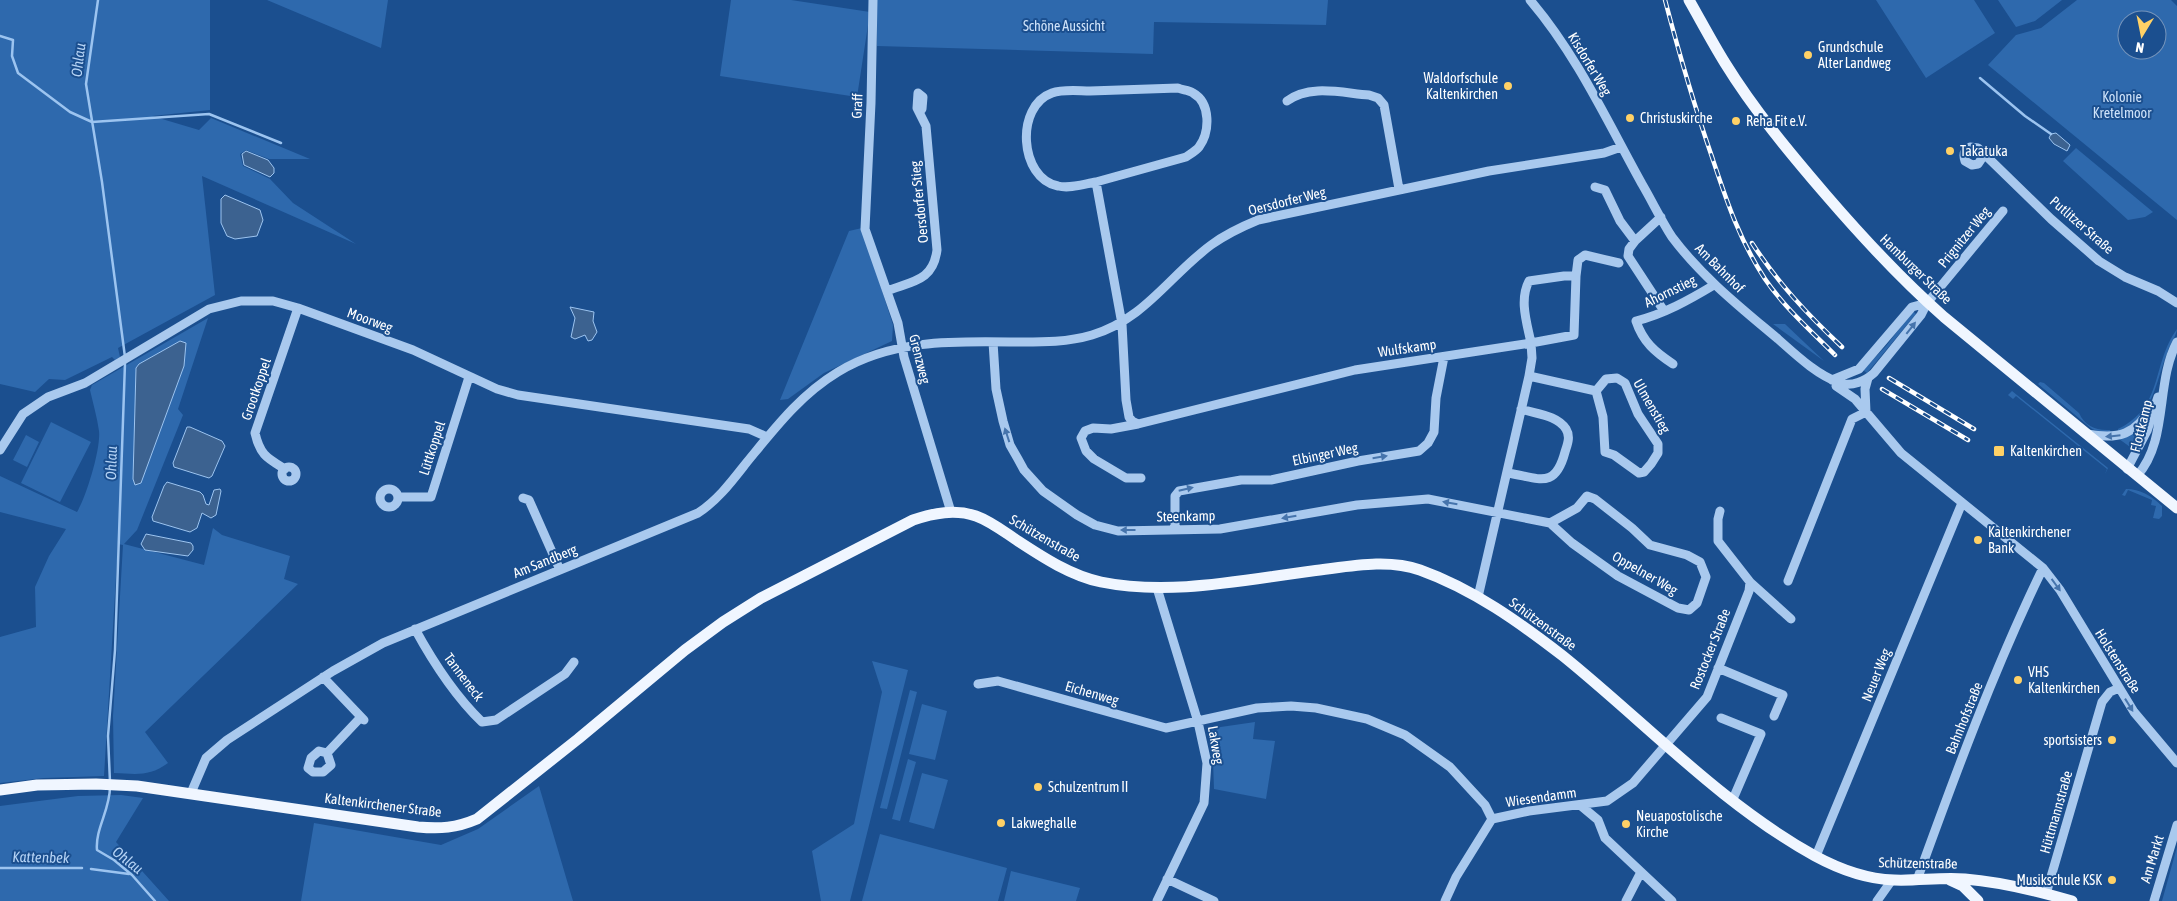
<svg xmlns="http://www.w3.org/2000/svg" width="2177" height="901" font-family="'Asap Condensed',sans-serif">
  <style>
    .green { fill: #2e69ad; fill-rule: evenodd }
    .water { fill: #3c6290; stroke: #9cc4f0 }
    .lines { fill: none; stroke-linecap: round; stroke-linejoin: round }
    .stream { stroke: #9cc4f0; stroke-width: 2.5 }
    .minor { stroke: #a9c9ee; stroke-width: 9 }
    .major { stroke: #f0f6ff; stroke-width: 11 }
    .rail-casing { stroke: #fff; stroke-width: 4.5 }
    .rail { stroke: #1b4f8f; stroke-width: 2.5; stroke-dasharray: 8; stroke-linecap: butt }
    .oneway { fill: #4674ac }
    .poi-dot { fill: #ffd166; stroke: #1b4f8f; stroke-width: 2 }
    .labels { text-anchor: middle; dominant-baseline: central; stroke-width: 4; stroke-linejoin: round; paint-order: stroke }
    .park-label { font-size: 14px; fill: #cfe3fa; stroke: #1b4f8f }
    .poi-label { font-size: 14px; fill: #fff; stroke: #1b4f8f; text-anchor: start }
    .street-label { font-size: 14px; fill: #fff; stroke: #1b4f8f }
    .water-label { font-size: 15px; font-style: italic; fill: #b5d3f5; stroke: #1b4f8f }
  </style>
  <rect width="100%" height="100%" fill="#1b4f8f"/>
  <path class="green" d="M0,0H210V110L152,116L199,130L211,118L310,159H269L246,150L240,154L243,166L270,179L293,203L356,244L202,176L215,295L118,348L120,357L115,360L112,357L65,380L49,379L35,392L0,384Z
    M267,0H388L381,48Z
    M731,0H791L870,12L857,97L720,76Z
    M877,0H1328L1326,25L1154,22L1153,54L877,46Z
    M1876,0H1974L1995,33L1926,78Z
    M1998,0H2062L2035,21L2016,27Z
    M2077,0H2171L2177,6V220L1988,65L2016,35L2041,28ZM2127,20H2157V50H2127Z
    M2076,148L2153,212L2145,217L2128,220L2063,161Z
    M862,228L893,325L892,341L824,373L788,399L780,400L849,231Z
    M1913,311L1916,314L1867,373L1863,370L1886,346Z
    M208,318L178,409L183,415L137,530L124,544L204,565L213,528L222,535L290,556L284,579L298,584L145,732L168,763C149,777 136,774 114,773L113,716L123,545L118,544L104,776L44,778L0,783V637L36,627L35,587L49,556L66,529L0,512V476L77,512C86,497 101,449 99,431C97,417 93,403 90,390L92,385ZM180,341L135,485L133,479L136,368L139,364Z
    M1773,324H1785L1824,361Z
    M2177,329C2176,337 2170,344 2168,351C2156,379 2153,421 2118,431V429C2164,407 2151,365 2177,329Z
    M2040,382L2044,383L2079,413C2085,426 2096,431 2110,430L2111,433H2102L2092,429L2038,384Z
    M2012,391L2108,468L2105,474L2107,469L2016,396L2013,399L2008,395Z
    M51,422L91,442L60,502L21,483Z
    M2145,422L2133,449L2119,439Z
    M26,435L39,442L27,467L13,460Z
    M2126,489C2140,489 2152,496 2162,506V516L2159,519L2153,518L2156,506L2151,505L2152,500L2128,490L2125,496L2122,495Z
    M872,661L908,670L850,901H821L812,851L854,824L882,692Z
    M910,690L917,692L887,809L880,808Z
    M922,704L947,711L935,760L909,754Z
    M1255,722L1253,739L1275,741L1266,799L1214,789L1213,760L1207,729Z
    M908,759L916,762L900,821L892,819Z
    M922,773L948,780L934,829L909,822Z
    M539,786L573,901H301L314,823L441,845L478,829Z
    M121,795L143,798L116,842L169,901H0V806L78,796Z
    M880,834L1007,868L998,901H862Z
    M2177,847V901H2162Z
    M1011,871L1080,888L1076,901H1004Z"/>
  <path class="water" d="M2056,133L2070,145L2067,151L2054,144L2049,138L2051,134Z
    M246,151L268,160L274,168V173L270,177L244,165L242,154Z
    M225,195L260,210L263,220L257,236L235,239L227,236L221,223V199Z
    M570,307L594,312L593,321L597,332L592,340L588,341L585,335L575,339L571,337L575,318Z
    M180,341L186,343L184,366L141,483L135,485L133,479L136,368L139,364Z
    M187,427H190L222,441L225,446L212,476L209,478L174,467L173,463Z
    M167,482L200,492L203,495L206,504L209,505L214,490L220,489L221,491L216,515L211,518L202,513L197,528L190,532L153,521L152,517L164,486Z
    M146,534L191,543L193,546V550L188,556L145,550L141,544Z"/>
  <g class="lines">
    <path class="stream" d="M98,0L86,84L102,182L125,357
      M0,36L13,40L12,56L18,73L70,112L92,122L209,114L281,143
      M1980,78L2025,116L2051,134
      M110,782L108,736L115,650L125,363
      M110,787C110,810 95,829 97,850L114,860L132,875L155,901
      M0,868H82
      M91,869L129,874"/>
    <path class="minor" d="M873,0L871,103L865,229L898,323L904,357L951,512
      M1530,0C1577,55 1607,121 1642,184C1652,201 1661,220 1672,237C1702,277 1740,307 1778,339C1796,355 1817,375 1840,383C1852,387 1865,381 1874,373L1921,315L1927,303L2003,211
      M1287,101C1310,84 1342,93 1369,95L1378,98L1384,105L1399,189
      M1981,152L1982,158L1978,164L1972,165L1965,161C1963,155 1964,150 1970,147L1978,148L2051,219L2099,261L2125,277L2158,291L2177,303
      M1096,182L1186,157C1190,154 1196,151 1199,147C1210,132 1211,103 1193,93C1189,90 1182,90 1178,88C1148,89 1119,90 1090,91C1079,91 1063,89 1052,93C1015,106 1019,178 1058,186C1070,189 1084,184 1096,182L1122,324L1126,400L1129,417L1132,421L1138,424L1355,370L1531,343L1532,358L1529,376L1478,597
      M1595,187L1605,190L1620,221L1635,241L1661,217
      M1635,241L1629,249L1628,256L1664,311
      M1564,276H1576L1574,335L1531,343C1527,323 1519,300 1529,281Z
      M1576,276L1578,260L1585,255L1619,263
      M887,291C913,281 933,281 937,250L926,126L917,108L918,93L923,97L922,109L920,111
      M993,342L996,389L1003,421L1010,445L1018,459L1024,470L1043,491L1077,515L1095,525L1118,531L1220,529L1357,505L1428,499L1550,523L1577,508L1587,496L1595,499L1632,528L1650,545L1687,555L1700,562L1706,577L1697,603L1689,610L1678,608L1618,576L1572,543L1550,523
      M1673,364C1655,352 1643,342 1636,321C1664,314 1689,300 1714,285
      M1529,376L1596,391L1603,417L1605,452L1614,455L1639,473L1644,472L1651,464L1658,453V444L1638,414L1625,383L1617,378L1606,379L1596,391
      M1832,380L1859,369L1912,307L1927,303
      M1836,386L1855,399L1901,453L2043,568L2060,590L2134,712L2177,763
      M1866,412L1865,389L1868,378
      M1138,424L1111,429L1093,428L1085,431L1081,438L1086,451L1094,459L1126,478H1141
      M2087,434C2119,440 2135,435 2153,405
      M0,450L23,414L48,397L85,383L209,309L241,301H273L298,308L413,350L497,389L518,395L749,429L767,437
      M282 474a7 7 0 1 1 14 0a7 7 0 1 1-14 0Z
      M285,469C267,458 260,455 255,433L298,308
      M2127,469L2147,431L2158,397
      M1508,473C1539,478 1555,490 1565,452C1567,445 1571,437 1566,429C1557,415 1536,414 1521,409
      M2137,476C2169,440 2155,383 2177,342
      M380 498a9 9 0 1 1 18 0a9 9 0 1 1-18 0Z
      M398,497H431L469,377
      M523,498L529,500L560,570
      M1175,530V496L1179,491L1241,480H1271L1358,461L1419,451L1428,443L1434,432L1436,398L1444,357
      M1788,581L1852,419L1866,412
      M1750,582L1791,619
      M415,629C433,662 455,696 482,722L496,720L565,674L574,662
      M1718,668L1783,695L1774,716
      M323,677L364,720
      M978,684L998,681L1166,728L1257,708L1291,706L1316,708L1367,719L1405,735L1450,767L1485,805L1492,819
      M1721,718L1761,734L1733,799
      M327,753L331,765L323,772H313L308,768L311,758L319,751L327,753L361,717
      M191,793L206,758L227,740L333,671L383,643L698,513C718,500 732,481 747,462C775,428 800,395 838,372C890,340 951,341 1010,342C1038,342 1065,343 1092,335C1145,319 1169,276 1211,245C1226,234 1241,227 1258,220L1489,171L1604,153L1621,147
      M1580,805L1598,820L1605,838L1672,901
      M1816,856L1962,503
      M1167,879L1214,901
      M1917,880C1955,775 1994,669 2043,568
      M2046,894L2102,702L2110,692L2119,688
      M1157,901L1204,803L1207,763L1198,722L1157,588
      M1445,901L1456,877L1492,819L1529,811L1607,801L1633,783L1707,697L1749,591L1750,582L1718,541V519L1720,511
      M1626,901L1641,872
      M1877,901L1892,880
      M2154,901L2177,825"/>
    <path class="major" d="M1689,0C1701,21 1712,42 1725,63C1754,110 1790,153 1826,195C1863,238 1901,279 1944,317L2177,508
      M0,790L37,785L96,784L137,786L418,827C440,829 456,828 477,819L578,739L685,650L723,622L761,598L913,520C934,513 955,509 976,516C990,521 1003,531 1015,539C1041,556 1069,575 1101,582C1170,596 1242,580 1312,571C1347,567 1386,558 1420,570C1473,589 1519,622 1563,656C1646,723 1721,804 1815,856C1839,869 1866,879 1894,880C1918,881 1941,877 1965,879C2001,882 2038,891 2072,901
      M1950,880L1963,886L1978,901"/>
    <defs>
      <path id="rail" d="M1665,0C1679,53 1694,105 1712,157C1727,202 1739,239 1765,279C1784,307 1811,331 1835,355
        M1752,243C1778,283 1807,314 1842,347
        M1889,378L1974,429
        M1882,389L1968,440"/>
    </defs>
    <use href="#rail" class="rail-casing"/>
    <use href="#rail" class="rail"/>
  </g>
  <defs><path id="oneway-solid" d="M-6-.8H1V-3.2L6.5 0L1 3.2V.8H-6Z" transform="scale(1.25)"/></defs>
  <g class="oneway">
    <use href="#oneway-solid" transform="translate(1911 328) rotate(-52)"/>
    <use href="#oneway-solid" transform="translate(1007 435) rotate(-108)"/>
    <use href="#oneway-solid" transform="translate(2113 436) rotate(174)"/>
    <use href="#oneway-solid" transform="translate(1380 457) rotate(-9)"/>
    <use href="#oneway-solid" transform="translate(1186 489) rotate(-13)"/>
    <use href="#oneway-solid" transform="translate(1450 503) rotate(-170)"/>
    <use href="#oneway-solid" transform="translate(1289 517) rotate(170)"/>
    <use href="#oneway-solid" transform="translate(1128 530) rotate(180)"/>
    <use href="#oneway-solid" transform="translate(2056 585) rotate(54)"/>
    <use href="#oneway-solid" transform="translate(2129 705) rotate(58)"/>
  </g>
  <g class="poi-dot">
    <circle cx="1808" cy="55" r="5"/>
    <circle cx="1508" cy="86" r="5"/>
    <circle cx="1630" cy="118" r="5"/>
    <circle cx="1736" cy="121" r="5"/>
    <circle cx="1950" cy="151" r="5"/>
    <rect x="1993" y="445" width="12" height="12" rx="2.5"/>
    <circle cx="1978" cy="540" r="5"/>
    <circle cx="2018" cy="680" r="5"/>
    <circle cx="2112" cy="740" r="5"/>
    <circle cx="1038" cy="787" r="5"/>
    <circle cx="1001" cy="823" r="5"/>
    <circle cx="1626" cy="824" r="5"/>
    <circle cx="2112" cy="880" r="5"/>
  </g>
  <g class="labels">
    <g class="park-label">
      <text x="1064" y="26">Schöne Aussicht</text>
      <text x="2122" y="97">Kolonie<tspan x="2122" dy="16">Kretelmoor</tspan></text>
    </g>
    <g class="poi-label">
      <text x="1818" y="47">Grundschule<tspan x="1818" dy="16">Alter Landweg</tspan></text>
      <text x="1498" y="78" text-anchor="end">Waldorfschule<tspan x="1498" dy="16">Kaltenkirchen</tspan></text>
      <text x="1640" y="118">Christuskirche</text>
      <text x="1746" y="121">Reha Fit e.V.</text>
      <text x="1960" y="151">Takatuka</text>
      <text x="2010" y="451">Kaltenkirchen</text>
      <text x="1988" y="532">Kaltenkirchener<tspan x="1988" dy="16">Bank</tspan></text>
      <text x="2028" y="672">VHS<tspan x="2028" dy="16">Kaltenkirchen</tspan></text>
      <text x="2102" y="740" text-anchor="end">sportsisters</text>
      <text x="1048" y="787">Schulzentrum II</text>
      <text x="1636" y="816">Neuapostolische<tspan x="1636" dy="16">Kirche</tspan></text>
      <text x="1011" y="823">Lakweghalle</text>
      <text x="2102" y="880" text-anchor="end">Musikschule KSK</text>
    </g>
    <g class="street-label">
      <text transform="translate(1590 64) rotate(59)">Kisdorfer Weg</text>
      <text transform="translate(857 106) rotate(-88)">Graff</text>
      <text transform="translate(1287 201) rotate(-14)">Oersdorfer Weg</text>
      <text transform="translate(919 202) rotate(-96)">Oersdorfer Stieg</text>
      <text transform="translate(2082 225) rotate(41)">Putlitzer Straße</text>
      <text transform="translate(1964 237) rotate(-51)">Prignitzer Weg</text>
      <text transform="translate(1720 268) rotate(45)">Am Bahnhof</text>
      <text transform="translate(1916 269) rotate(44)">Hamburger Straße</text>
      <text transform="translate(1670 291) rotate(-26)">Ahornstieg</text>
      <text transform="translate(370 320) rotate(20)">Moorweg</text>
      <text transform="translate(1407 348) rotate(-8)">Wulfskamp</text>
      <text transform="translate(920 359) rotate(76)">Grenzweg</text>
      <text transform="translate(256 389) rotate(-71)">Grootkoppel</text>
      <text transform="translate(1652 406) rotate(60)">Ulmenstieg</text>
      <text transform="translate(2141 426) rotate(-76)">Flottkamp</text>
      <text transform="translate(432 448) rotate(-72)">Lüttkoppel</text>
      <text transform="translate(1325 454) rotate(-12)">Elbinger Weg</text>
      <text transform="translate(1186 516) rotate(-1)">Steenkamp</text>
      <text transform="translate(1045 538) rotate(30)">Schützenstraße</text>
      <text transform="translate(545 561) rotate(-22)">Am Sandberg</text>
      <text transform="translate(1645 573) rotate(30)">Oppelner Weg</text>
      <text transform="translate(1543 624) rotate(36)">Schützenstraße</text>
      <text transform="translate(1710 649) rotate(-68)">Rostocker Straße</text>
      <text transform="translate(2118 661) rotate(58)">Holstenstraße</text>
      <text transform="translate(1876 675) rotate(-68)">Neuer Weg</text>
      <text transform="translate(464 677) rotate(53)">Tanneneck</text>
      <text transform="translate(1092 693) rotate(16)">Eichenweg</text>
      <text transform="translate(1964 718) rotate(-68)">Bahnhofstraße</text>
      <text transform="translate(1216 745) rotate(80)">Lakweg</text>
      <text transform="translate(1541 797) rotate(-8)">Wiesendamm</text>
      <text transform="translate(383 805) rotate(7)">Kaltenkirchener Straße</text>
      <text transform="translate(2056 812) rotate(-74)">Hüttmannstraße</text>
      <text transform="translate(2152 859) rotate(-73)">Am Markt</text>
      <text transform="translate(1918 863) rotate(1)">Schützenstraße</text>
    </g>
    <g class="water-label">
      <text transform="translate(78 60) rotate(-83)">Ohlau</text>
      <text transform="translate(111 463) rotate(-88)">Ohlau</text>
      <text transform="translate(41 857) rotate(1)">Kattenbek</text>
      <text transform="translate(128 860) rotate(38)">Ohlau</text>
    </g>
  </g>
  <g transform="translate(2142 35) rotate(190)"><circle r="24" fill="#1b4f8f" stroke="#7695bc"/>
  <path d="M0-4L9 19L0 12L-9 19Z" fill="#ffd166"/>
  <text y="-8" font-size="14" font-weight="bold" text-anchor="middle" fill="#ffffff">N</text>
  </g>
</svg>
